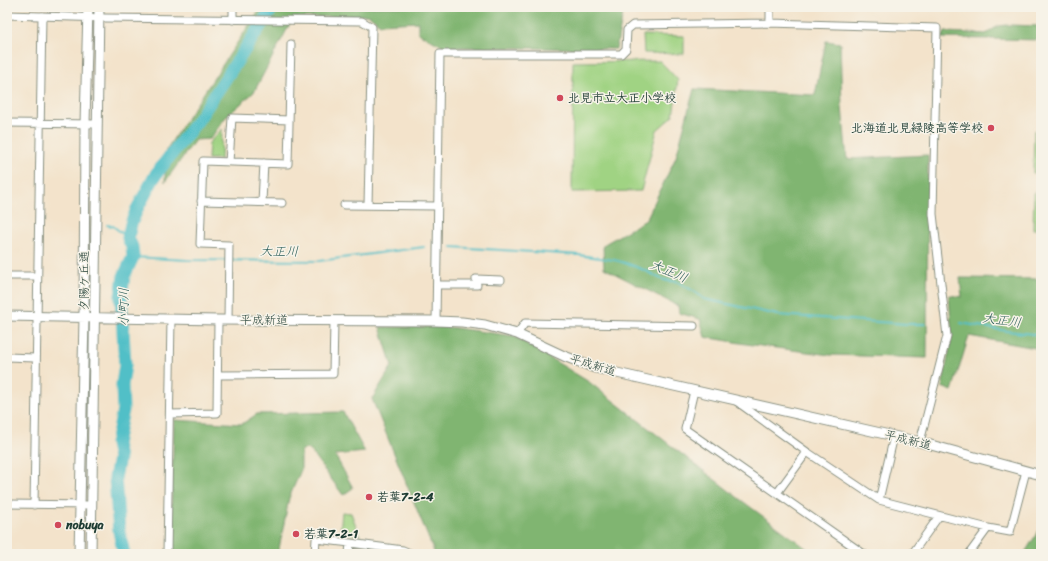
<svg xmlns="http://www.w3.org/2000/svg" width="1048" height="561" font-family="Sriracha,'Klee One',sans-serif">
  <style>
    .green { fill: #a0d383; stroke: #60885c }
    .forest { fill: #80b571; stroke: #507952 }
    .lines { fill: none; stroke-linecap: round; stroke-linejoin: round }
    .stream { stroke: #51bfc7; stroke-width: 2 }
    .river { stroke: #51bfc7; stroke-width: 13 }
    .street-casing { stroke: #899080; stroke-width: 9 }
    .secondary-casing { stroke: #899080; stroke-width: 11 }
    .street { stroke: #fff; stroke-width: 7 }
    .secondary { stroke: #fff; stroke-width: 9 }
    .poi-dot { fill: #d1495b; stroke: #f7f3e8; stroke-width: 1.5 }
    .labels { text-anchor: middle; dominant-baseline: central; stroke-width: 3; stroke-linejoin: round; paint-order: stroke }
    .poi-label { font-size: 12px; font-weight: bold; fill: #1f3d34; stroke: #f7f3e8; text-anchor: start }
    .street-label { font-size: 12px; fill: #1f3d34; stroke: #f7f3e8 }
    .water-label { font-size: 13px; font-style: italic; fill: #2c5e59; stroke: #f7f3e8 }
  </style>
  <rect width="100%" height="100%" fill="#f7f3e8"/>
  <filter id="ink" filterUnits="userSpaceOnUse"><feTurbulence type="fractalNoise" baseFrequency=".025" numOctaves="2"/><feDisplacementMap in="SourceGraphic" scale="8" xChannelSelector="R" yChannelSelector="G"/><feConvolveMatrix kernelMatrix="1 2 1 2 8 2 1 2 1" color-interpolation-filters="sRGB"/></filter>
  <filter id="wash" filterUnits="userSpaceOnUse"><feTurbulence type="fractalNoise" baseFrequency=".012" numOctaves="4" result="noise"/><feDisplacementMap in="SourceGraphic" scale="16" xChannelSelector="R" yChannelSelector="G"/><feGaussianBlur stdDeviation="0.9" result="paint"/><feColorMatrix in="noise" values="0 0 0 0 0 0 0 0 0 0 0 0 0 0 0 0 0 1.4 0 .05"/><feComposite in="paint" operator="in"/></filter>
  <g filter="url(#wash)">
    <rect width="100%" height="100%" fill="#f3e3cb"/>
    <path class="green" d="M643,35L684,36V54L644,53Z
      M660,61L678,80L673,116L657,130L641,191L572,192L573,62Z
      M222,129L221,159H208L209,143Z
      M1034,131H1041V173H1033Z
      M1034,193H1041V229H1033Z
      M342,512L351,513L360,536L340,533Z"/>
    <path class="forest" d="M263,7H622L623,13L616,49L444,47L418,33V22L380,24L369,15L293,18L254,92L225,118L210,139L195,140L165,182L166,150L253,19Z
      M1008,25L1041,26V40L942,38L945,32L986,34L998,26Z
      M826,41L840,43L842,107L847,159L928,155L927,358L830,355L746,344L705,337L700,319L679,313L678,306L604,268L603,245L646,220L676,157L694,89L815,95Z
      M960,278L1041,279V349L969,336L952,391L942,387L952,337L949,295L962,297Z
      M380,327H448L514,336L589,382L741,500L814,554H435L372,399L392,366Z
      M343,412L365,452L335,455L353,488L343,495L309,449L301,450V470L289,498L278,554H170L174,420L242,424L257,414Z
      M1041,527V554H1024Z"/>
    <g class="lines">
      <path class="stream" d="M107,225L113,226L128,238
        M452,247L579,255C591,257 602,258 614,260C624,262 634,266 644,270C655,275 664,283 676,281L697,293L704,299L778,315L907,324H925
        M133,257L187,260L319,261L424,247
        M961,323L1007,331L1041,335"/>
      <path class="river" d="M124,554L119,531L115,478L119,458L116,444L123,410L122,385L125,365L121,296L124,276L133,257L132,247L128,238L131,224L137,209L156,174L198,120L273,7"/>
    </g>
  </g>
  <g filter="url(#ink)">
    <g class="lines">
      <defs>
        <path id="street" d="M7,15L105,18L362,21L372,27L368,205
          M233,20V7
          M770,23V7
          M7,123L97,124
          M229,162L232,118L289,120
          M201,201L282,203
          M262,202L264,163
          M344,205L437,206
          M7,276H37
          M437,285H477L476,279L501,280
          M228,320L229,245L200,244L203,161L288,164L291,44
          M436,321L440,54H621L626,49L627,30L633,25L770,23L937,28L933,214L947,336L920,442
          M517,334L525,323L694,326
          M7,357L35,358
          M218,375L333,374L334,321
          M694,391L685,429L864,554
          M736,401L807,452L879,500L988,528L1010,532L1026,471
          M170,414L217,413L218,320
          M777,493L807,452
          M879,500L894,436
          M7,504L91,505
          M34,505L42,16
          M350,543L403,550L412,554
          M167,554L171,319
          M315,554L316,539L350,543L349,554
          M912,554L939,516
          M969,554L988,528"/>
        <path id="secondary" d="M7,316L218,320L436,321L462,322L485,325L517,334L564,356L595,368L920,442L1041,475
          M79,554L84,317L85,124L88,7
          M91,554L99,7"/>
      </defs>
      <use href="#street" class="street-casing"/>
      <use href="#secondary" class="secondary-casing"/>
      <use href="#street" class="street"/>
      <use href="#secondary" class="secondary"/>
    </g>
  </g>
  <g class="poi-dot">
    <circle cx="560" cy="98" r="4"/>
    <circle cx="991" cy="128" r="4"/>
    <circle cx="369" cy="497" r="4"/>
    <circle cx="58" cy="525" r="4"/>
    <circle cx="296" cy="534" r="4"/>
  </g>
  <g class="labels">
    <g class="poi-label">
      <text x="568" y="98">北見市立大正小学校</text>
      <text x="983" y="128" text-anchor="end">北海道北見緑陵高等学校</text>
      <text x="377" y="497">若葉7-2-4</text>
      <text x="66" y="525">nobuya</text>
      <text x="304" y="534">若葉7-2-1</text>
    </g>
    <g class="street-label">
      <text transform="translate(84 281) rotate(-90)">夕陽ケ丘通</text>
      <text x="264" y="320">平成新道</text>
      <text transform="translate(593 365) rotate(17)">平成新道</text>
      <text transform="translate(908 440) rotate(14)">平成新道</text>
    </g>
    <g class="water-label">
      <text transform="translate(279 251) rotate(1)">大正川</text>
      <text transform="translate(669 271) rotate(23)">大正川</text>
      <text transform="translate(123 307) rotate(-90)">小町川</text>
      <text transform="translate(1002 320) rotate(8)">大正川</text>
    </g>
  </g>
  <rect width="1048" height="561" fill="none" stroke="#f7f3e8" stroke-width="24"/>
</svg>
